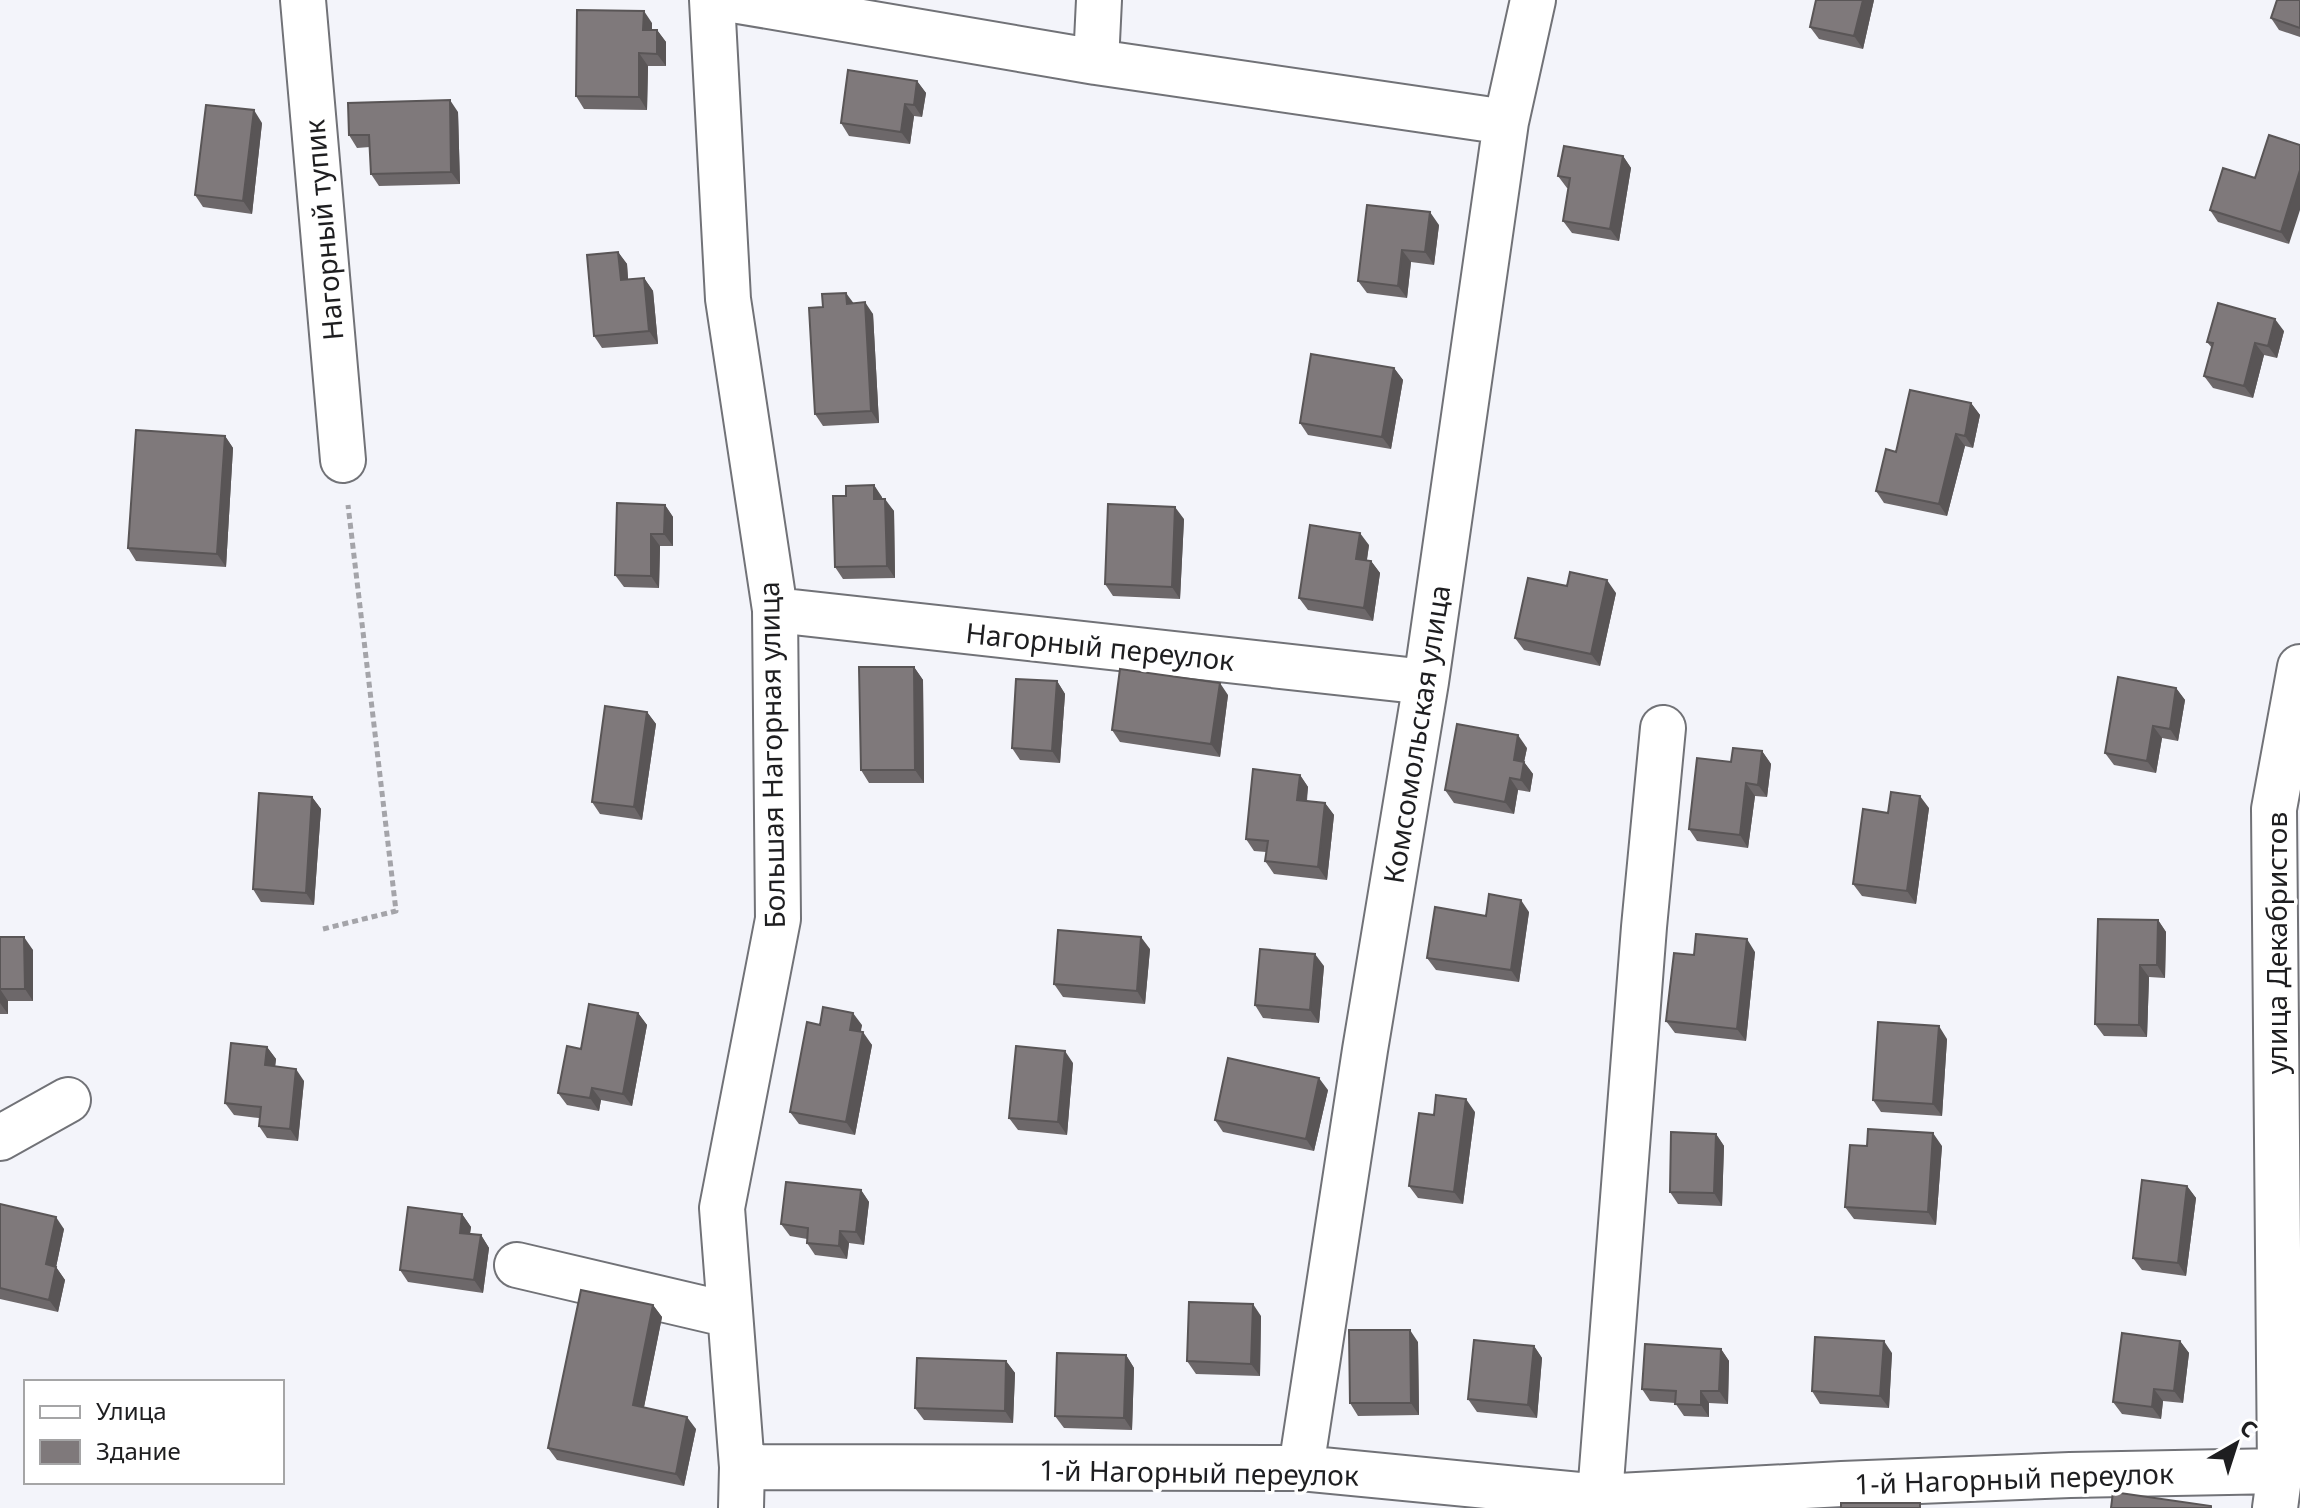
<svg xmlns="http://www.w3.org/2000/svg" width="2300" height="1508" font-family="'Noto Sans',sans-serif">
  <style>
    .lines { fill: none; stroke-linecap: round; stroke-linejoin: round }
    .minor-casing { stroke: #717277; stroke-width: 48 }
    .path { stroke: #a4a4a9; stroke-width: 5; stroke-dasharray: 6 4; stroke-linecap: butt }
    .minor { stroke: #fff; stroke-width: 44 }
    .wall { fill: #6d686a }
    .shaded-wall { fill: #595556 }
    .building { fill: #7f797b; stroke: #595556; stroke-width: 2 }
    .labels { text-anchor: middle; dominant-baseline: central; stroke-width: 7; stroke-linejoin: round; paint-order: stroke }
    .street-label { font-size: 28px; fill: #1e1e20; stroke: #fff }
  </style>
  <rect width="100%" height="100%" fill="#f3f4fa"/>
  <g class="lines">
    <defs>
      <path id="minor" d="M303,0L343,460
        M712,0L728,299L775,610L778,919L722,1208L742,1467L741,1508
        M733,0L1096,62L1506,122
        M1096,62L1099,0
        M775,610L1426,682
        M0,1138L68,1100
        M517,1265L730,1315
        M742,1467L1301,1468L1600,1497L1842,1484L2070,1475L2280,1471
        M1301,1468L1365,1050L1426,682L1506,122L1533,0
        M1599,1508L1644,927L1663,728
        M2275,1508L2280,1471L2274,809L2300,667"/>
    </defs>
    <use href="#minor" class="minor-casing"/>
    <path class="path" d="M323,929L396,911L348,505"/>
    <use href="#minor" class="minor"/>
  </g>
  <path class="wall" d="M1874,0L1863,49L1819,39L1810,27Z
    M2300,0V37L2279,30L2271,18Z
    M652,23V30H657L666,42V66H648L647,110L584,109L576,96Z
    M917,81L926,93L922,117L914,116L910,144L849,136L841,123Z
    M458,112L460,184L379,186L371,174L370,147L357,148L349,135Z
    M262,123L252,214L203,207L195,195Z
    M1623,156L1631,168L1619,241L1572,233L1563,221L1568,188H1567L1558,176Z
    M2255,178L2289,244L2218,222L2210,210Z
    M1439,225L1434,265L1411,262L1407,298L1367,293L1358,281Z
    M618,252L627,264L628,280L644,278L653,291L658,344L602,348L594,336Z
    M854,303L873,314L879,423L823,426L815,414Z
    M2284,331L2277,358L2264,355L2253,398L2213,388L2204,376L2212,348L2207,342Z
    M1394,368L1403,380L1391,449L1308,435L1300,423Z
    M1971,403L1980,415L1973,448L1965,446L1947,516L1884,503L1876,491L1896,452Z
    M225,436L233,448L226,567L136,561L128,548Z
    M874,485L882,499L894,511L895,578L843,579L835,567L846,496Z
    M665,505L673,517V546H660L659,588L624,587L615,575Z
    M1184,519L1180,599L1113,596L1105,584Z
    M1369,545L1367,560L1371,561L1380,573L1373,621L1308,610L1299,598Z
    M1567,586L1616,593L1600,666L1524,650L1515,638Z
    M914,667L923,680L924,783H869L861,770Z
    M1057,681L1065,694L1060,763L1020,760L1012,748Z
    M2176,688L2185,700L2178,741L2162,738L2156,773L2114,765L2105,753Z
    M1228,695L1220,757L1120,742L1112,730Z
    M647,712L656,724L642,820L600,814L592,802Z
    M1527,748L1524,762L1533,774L1530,792L1518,790L1514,814L1454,803L1445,790Z
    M1762,751L1771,764L1767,797L1755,796L1748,848L1697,841L1689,829L1731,762Z
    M1300,775L1308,787L1307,801L1325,803L1334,815L1327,880L1274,874L1265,861L1266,852L1254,851L1246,839Z
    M312,797L321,809L314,905L261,902L253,889Z
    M1929,808L1916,904L1862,896L1853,884L1888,813Z
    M1529,912L1519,982L1436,970L1427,958Z
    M2158,920L2166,932L2165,978L2149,977L2147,1037L2104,1036L2095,1024Z
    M0,937L33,950V1001H8V1014H0Z
    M1150,949L1145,1004L1063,997L1054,984Z
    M1755,952L1746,1041L1675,1033L1666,1021L1694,955Z
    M1324,966L1319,1023L1263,1018L1255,1005Z
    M638,1013L647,1025L632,1106L601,1100L599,1111L567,1105L558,1093L581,1049Z
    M820,1025H862L860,1032L872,1045L855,1135L799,1124L790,1112Z
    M1947,1039L1942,1116L1881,1112L1873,1100Z
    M267,1047L276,1059L275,1066L304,1081L298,1141L267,1138L259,1126V1118L234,1115L225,1103Z
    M1073,1063L1067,1135L1018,1130L1009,1118Z
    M1328,1090L1314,1151L1223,1132L1215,1120Z
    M1475,1112L1463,1204L1418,1198L1409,1186Z
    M1716,1134L1724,1146L1722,1206L1678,1204L1670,1192Z
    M1867,1146H1942L1936,1225L1854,1219L1845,1207Z
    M2187,1186L2196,1198L2186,1276L2142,1270L2133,1258Z
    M861,1190L869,1202L864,1245L849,1243L847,1259L815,1255L807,1243V1239L790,1236L781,1224Z
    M0,1204L64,1229L56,1267L65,1280L58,1312L0,1299Z
    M462,1214L471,1227L470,1234L481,1235L489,1248L483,1293L408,1282L400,1270Z
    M653,1305L662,1317L644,1407L696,1429L684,1486L557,1460L548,1448Z
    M1261,1316L1260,1376L1196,1374L1187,1361Z
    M2180,1341L2189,1353L2183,1403L2163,1401L2161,1419L2122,1414L2113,1402Z
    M1418,1342L1419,1415L1358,1416L1350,1403Z
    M1534,1346L1542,1358L1537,1418L1477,1412L1468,1399Z
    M1721,1349L1729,1361L1728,1404L1709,1403V1417L1684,1416L1675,1403L1650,1401L1642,1389Z
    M1892,1353L1889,1408L1820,1404L1812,1391Z
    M1126,1355L1134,1368L1132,1430L1064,1428L1055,1416Z
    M1006,1361L1015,1373L1013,1423L924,1420L915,1408Z"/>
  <path class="shaded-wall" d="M1863,0H1874L1863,49L1854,36Z
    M644,11L652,23V42L643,30Z
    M657,30L666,42V66L657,54Z
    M639,53L648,66L647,110L639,97Z
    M917,81L926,93L922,117L914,105Z
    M450,100L458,112L460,184L451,172Z
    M905,104L914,116L910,144L901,132Z
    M254,110L262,123L252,214L243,201Z
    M1623,156L1631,168L1619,241L1610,229Z
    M2300,170V210L2289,244L2281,232Z
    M1430,212L1439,225L1434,265L1425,252Z
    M1402,250L1411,262L1407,298L1398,286Z
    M618,252L627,264L629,293L621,280Z
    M644,278L653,291L658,344L649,331Z
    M846,293L855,305L847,304Z
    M865,302L873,314L879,423L871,411Z
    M2275,319L2284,331L2277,358L2268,346Z
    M2255,343L2264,355L2253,398L2244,386Z
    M1394,368L1403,380L1391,449L1382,437Z
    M1971,403L1980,415L1973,448L1965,436Z
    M1956,434L1965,446L1947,516L1939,504Z
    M225,436L233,448L226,567L217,554Z
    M874,485L882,497L883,511L874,499Z
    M885,499L894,511L895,578L887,566Z
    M665,505L673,517V546L664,534Z
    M1175,507L1184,519L1180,599L1172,587Z
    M1360,533L1369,545L1365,571L1356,559Z
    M651,534L660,546L659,588L651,576Z
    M1371,561L1380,573L1373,621L1364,608Z
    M1607,580L1616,593L1600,666L1591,654Z
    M914,667L923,680L924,783L915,770Z
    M1057,681L1065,694L1060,763L1052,751Z
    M1220,683L1228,695L1220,757L1211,744Z
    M2176,688L2185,700L2178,741L2170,729Z
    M647,712L656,724L642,820L634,807Z
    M2153,726L2162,738L2156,773L2147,761Z
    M1518,735L1527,748L1524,762L1533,774L1530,792L1521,780L1514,760Z
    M1762,751L1771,764L1767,797L1758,785Z
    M1300,775L1308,787L1305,812L1297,800Z
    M1510,778L1518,790L1514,814L1505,802Z
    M1746,783L1755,796L1748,848L1740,835Z
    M1920,796L1929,808L1916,904L1907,891Z
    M312,797L321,809L314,905L306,893Z
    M1325,803L1334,815L1327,880L1318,867Z
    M1521,900L1529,912L1519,982L1511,970Z
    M2158,920L2166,932L2165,978L2157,965Z
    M24,937L33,950V1001L25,989Z
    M1141,937L1150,949L1145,1004L1137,991Z
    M1747,939L1755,952L1746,1041L1737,1029Z
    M1315,954L1324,966L1319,1023L1310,1010Z
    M2140,965L2149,977L2147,1037L2139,1025Z
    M0,989L8,1001V1014L0,1003Z
    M638,1013L647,1025L632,1106L623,1094Z
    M853,1013L862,1025L859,1042L850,1030Z
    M1939,1026L1947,1039L1942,1116L1933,1104Z
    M863,1032L872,1045L855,1135L846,1122Z
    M267,1047L276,1059L274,1077L265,1065Z
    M1065,1051L1073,1063L1067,1135L1058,1122Z
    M296,1069L304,1081L298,1141L290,1129Z
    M1319,1078L1328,1090L1314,1151L1306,1139Z
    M592,1088L601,1100L599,1111L590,1098Z
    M1466,1099L1475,1112L1463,1204L1454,1192Z
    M1933,1133L1942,1146L1936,1225L1928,1212Z
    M1716,1134L1724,1146L1722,1206L1714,1193Z
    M2187,1186L2196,1198L2186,1276L2178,1263Z
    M861,1190L869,1202L864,1245L856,1232Z
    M462,1214L471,1227L468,1245L460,1233Z
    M56,1217L64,1229L54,1277L46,1264Z
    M840,1231L849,1243L847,1259L839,1246Z
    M481,1235L489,1248L483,1293L474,1280Z
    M56,1267L65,1280L58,1312L49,1300Z
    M1253,1304L1261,1316L1260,1376L1251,1364Z
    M653,1305L662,1317L642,1417L633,1405Z
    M1410,1330L1418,1342L1419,1415L1411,1403Z
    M1884,1341L1892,1353L1889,1408L1880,1396Z
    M2180,1341L2189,1353L2183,1403L2174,1391Z
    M1534,1346L1542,1358L1537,1418L1528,1405Z
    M1721,1349L1729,1361L1728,1404L1719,1391Z
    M1126,1355L1134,1368L1132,1430L1124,1418Z
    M1006,1361L1015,1373L1013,1423L1005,1411Z
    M2154,1389L2163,1401L2161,1419L2152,1407Z
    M1701,1391L1709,1403V1417L1701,1405Z
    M687,1417L696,1429L684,1486L676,1474Z"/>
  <path class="building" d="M1816,0H1863L1854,36L1810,27Z
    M2277,0H2300V28L2271,18Z
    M577,10L644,11L643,30H657V54L639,53V97L576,96Z
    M848,70L917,81L914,105L905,104L901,132L841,123Z
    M450,100L451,172L371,174L369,135H349L348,103Z
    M206,105L254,110L243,201L195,195Z
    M2269,135L2300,145V170L2281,232L2210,210L2223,168L2255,178Z
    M1564,146L1623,156L1610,229L1563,221L1570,178L1558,176Z
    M1367,205L1430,212L1425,252L1402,250L1398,286L1358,281Z
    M618,252L621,280L644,278L649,331L594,336L587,255Z
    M846,293L847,304L865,302L871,411L815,414L809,308L823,307L822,294Z
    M2218,303L2275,319L2268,346L2255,343L2244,386L2204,376L2213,343L2207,342Z
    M1311,354L1394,368L1382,437L1300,423Z
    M1910,390L1971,403L1965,436L1956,434L1939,504L1876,491L1886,449L1896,452Z
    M136,430L225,436L217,554L128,548Z
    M874,485V499H885L887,566L835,567L833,496H846V486Z
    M617,503L665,505L664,534H651V576L615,575Z
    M1108,504L1175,507L1172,587L1105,584Z
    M1310,525L1360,533L1356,559L1371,561L1364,608L1299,598Z
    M1570,572L1607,580L1591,654L1515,638L1528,578L1567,586Z
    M859,667H914L915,770H861Z
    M1120,669L1220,683L1211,744L1112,730Z
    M2118,677L2176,688L2170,729L2153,726L2147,761L2105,753Z
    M1016,679L1057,681L1052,751L1012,748Z
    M605,706L647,712L634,807L592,802Z
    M1457,724L1518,735L1514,760L1524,762L1521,780L1510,778L1505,802L1445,790Z
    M1733,748L1762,751L1758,785L1746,783L1740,835L1689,829L1697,758L1731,762Z
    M1253,769L1300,775L1297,800L1325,803L1318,867L1265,861L1268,841L1246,839Z
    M1891,792L1920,796L1907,891L1853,884L1863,809L1888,813Z
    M259,793L312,797L306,893L253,889Z
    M1489,894L1521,900L1511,970L1427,958L1435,907L1486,916Z
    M2098,919L2158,920L2157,965H2140L2139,1025L2095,1024Z
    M1058,930L1141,937L1137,991L1054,984Z
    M1696,934L1747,939L1737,1029L1666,1021L1674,953L1694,955Z
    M0,937H24L25,989H0Z
    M1260,949L1315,954L1310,1010L1255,1005Z
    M589,1004L638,1013L623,1094L592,1088L590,1098L558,1093L567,1046L581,1049Z
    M823,1007L853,1013L850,1030L863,1032L846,1122L790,1112L807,1022L820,1025Z
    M1878,1022L1939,1026L1933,1104L1873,1100Z
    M231,1043L267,1047L265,1065L296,1069L290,1129L259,1126L261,1107L225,1103Z
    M1016,1046L1065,1051L1058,1122L1009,1118Z
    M1228,1058L1319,1078L1306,1139L1215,1120Z
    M1436,1095L1466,1099L1454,1192L1409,1186L1419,1113L1434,1115Z
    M1868,1129L1933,1133L1928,1212L1845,1207L1850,1145L1867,1146Z
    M1671,1132L1716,1134L1714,1193L1670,1192Z
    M2142,1180L2187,1186L2178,1263L2133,1258Z
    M786,1182L861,1190L856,1232L840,1231L839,1246L807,1243L808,1228L781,1224Z
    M0,1204L56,1217L46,1264L56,1267L49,1300L0,1288Z
    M408,1207L462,1214L460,1233L481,1235L474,1280L400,1270Z
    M581,1290L653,1305L633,1405L687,1417L676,1474L548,1448Z
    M1189,1302L1253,1304L1251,1364L1187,1361Z
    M1349,1330H1410L1411,1403H1350Z
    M2122,1333L2180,1341L2174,1391L2154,1389L2152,1407L2113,1402Z
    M1815,1337L1884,1341L1880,1396L1812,1391Z
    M1474,1340L1534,1346L1528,1405L1468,1399Z
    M1645,1344L1721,1349L1719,1391H1701V1405L1675,1404L1676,1391L1642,1389Z
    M1057,1353L1126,1355L1124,1418L1055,1416Z
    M917,1358L1006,1361L1005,1411L915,1408Z
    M2113,1492L2211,1506V1508H2111Z
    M1841,1503H1920V1508H1841Z"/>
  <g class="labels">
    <g class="street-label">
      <text transform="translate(323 230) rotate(-95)">Нагорный тупик</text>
      <text transform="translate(1100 646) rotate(6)">Нагорный переулок</text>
      <text transform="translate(1416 734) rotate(-81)">Комсомольская улица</text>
      <text transform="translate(771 755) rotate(-91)">Большая Нагорная улица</text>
      <text transform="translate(2276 943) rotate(-90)">улица Декабристов</text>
      <text transform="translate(1199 1472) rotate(1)">1-й Нагорный переулок</text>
      <text transform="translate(2014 1478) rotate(-2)">1-й Нагорный переулок</text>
    </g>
  </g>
  <rect x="24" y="1380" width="260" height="104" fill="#ffffff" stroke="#a5a5a6" stroke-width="2"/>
  <rect x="40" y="1406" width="40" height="12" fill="#ffffff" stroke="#a5a5a6" stroke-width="2"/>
  <text x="96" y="1420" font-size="24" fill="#1e1e20">Улица</text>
  <rect x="40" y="1440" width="40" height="24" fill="#7f797b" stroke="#a5a5a6" stroke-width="2"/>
  <text x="96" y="1460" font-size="24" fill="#1e1e20">Здание</text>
  <g transform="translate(2236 1444) rotate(39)" stroke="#ffffff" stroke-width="6" paint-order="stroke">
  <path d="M0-6L14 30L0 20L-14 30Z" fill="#1e1e20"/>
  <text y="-12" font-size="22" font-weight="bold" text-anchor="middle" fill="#1e1e20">С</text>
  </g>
</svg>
